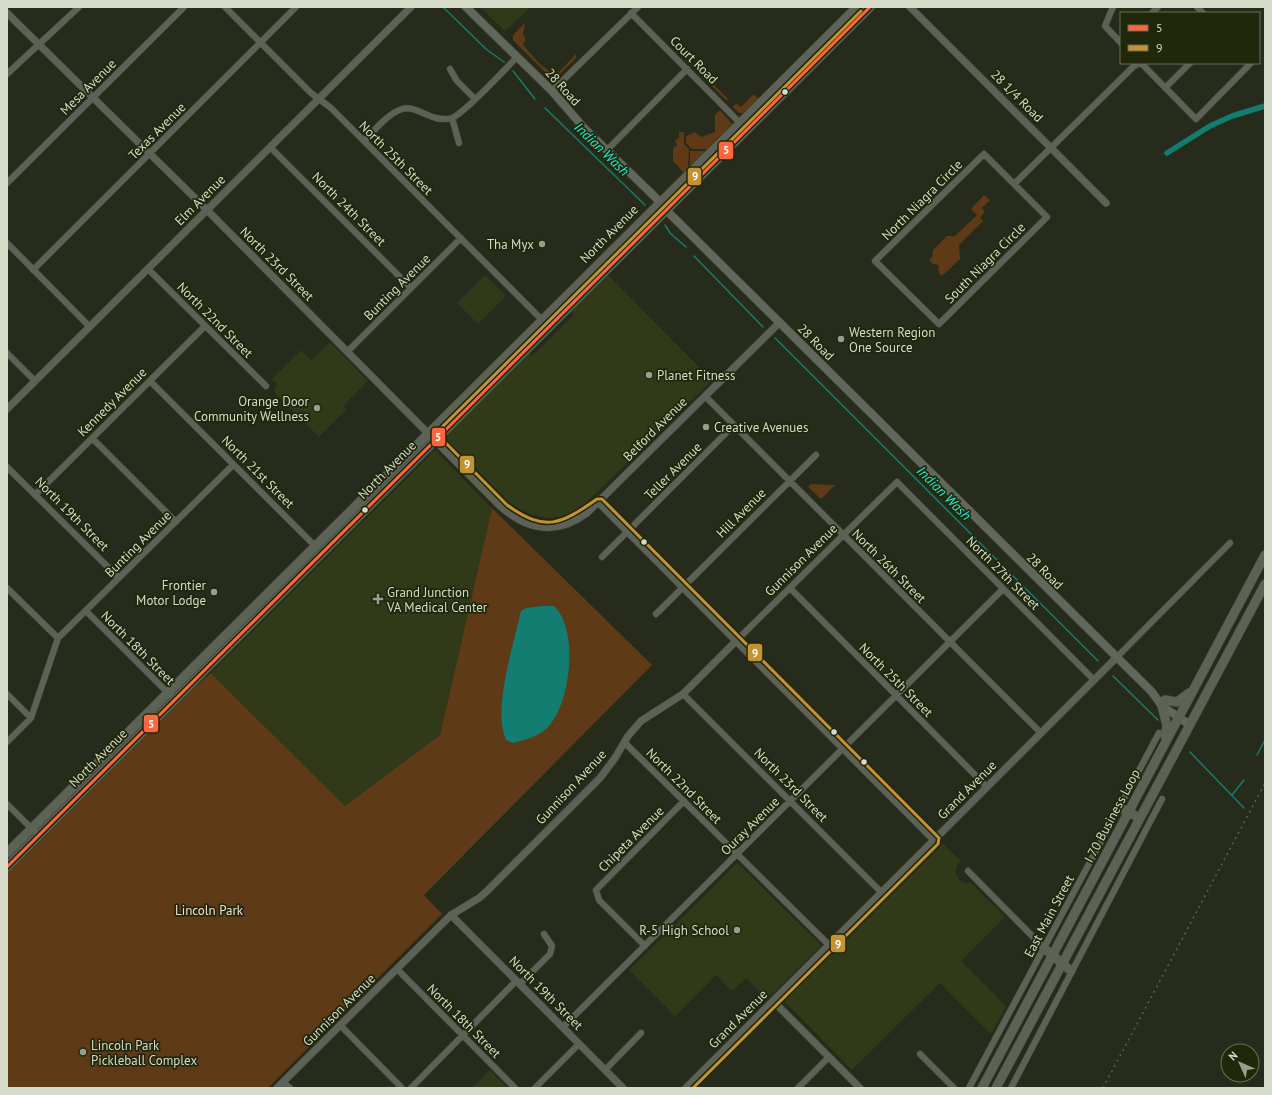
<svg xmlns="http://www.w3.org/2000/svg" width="1272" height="1095" font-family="'PT Sans',sans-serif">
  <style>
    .built { fill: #303918 }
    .green { fill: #5e3a16 }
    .water { fill: #127d70 }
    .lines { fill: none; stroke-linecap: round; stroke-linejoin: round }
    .stream { stroke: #127d70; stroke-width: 1.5 }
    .canal { stroke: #127d70; stroke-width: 5.5 }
    .minor-casing { stroke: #43473a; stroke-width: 7 }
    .tertiary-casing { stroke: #43473a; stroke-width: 8 }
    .secondary-casing { stroke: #43473a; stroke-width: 9 }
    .primary-casing { stroke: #43473a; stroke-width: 10 }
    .minor { stroke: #5e6256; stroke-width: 6 }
    .tertiary { stroke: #5e6256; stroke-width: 7 }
    .secondary { stroke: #62675b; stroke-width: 8 }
    .primary { stroke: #5c6256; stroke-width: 9 }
    .rail { stroke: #5d6154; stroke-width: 1.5; stroke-dasharray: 2 4; stroke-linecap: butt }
    .bus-1-casing { stroke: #20270b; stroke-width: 6 }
    .bus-2-casing { stroke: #20270b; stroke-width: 6 }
    .bus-1 { stroke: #ff6640; stroke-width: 3 }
    .bus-2 { stroke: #c29233; stroke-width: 3 }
    .bus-dot { fill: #d6dbca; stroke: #20270b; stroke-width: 1.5 }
    .poi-dot { fill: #989d8d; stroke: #20270b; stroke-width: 1.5 }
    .labels { text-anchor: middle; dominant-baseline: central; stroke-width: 3.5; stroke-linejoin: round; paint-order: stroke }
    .street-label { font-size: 13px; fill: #d6dbca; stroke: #20270b }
    .poi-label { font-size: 13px; fill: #d6dbca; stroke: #20270b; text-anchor: start }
    .park-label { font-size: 13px; fill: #f4e0d1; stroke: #20270b }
    .water-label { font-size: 14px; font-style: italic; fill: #1aeed8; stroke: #20270b }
    .line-badge { stroke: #20270b; stroke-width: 1.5 }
    .badge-label { font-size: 11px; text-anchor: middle; font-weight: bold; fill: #fff }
  </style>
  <rect width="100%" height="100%" fill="#262b1b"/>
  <path class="built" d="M480,7H529L530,8L505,31Z
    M485,275L506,296L478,324L457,303Z
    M608,275L712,380L580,509L561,517L546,518L529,514L510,503L446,439L448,438L446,436L530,353L532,356L574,315L571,312Z
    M330,342L368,381L343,406L346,410L319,437L274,392L277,383L272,379L301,350L311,360Z
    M435,450L492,508L440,735L345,806L211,673Z
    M942,843L961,861L956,868V873L959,880L966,883H971L1005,917L961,961L1006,1006L991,1034L940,983L852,1070L784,1001Z
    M737,863L820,944V947L767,999L746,978L732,991L716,975L675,1016L629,970Z
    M490,1070L508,1088H472Z"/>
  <path class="green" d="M524,24L525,25L523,34L526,40L523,43L524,46L539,63L553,74L558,73L576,54V58L556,78H551L513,40V35Z
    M706,72L710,74L709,80L728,99L727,101L707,81L704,75Z
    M754,94L758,99L743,113H739L733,107L736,103L741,107Z
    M720,110L732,124L707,149H692L686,143V136L695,132L701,137L715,132V115Z
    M679,132H684V144L689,149L688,167L684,173L673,161V149L677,145L675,141L679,137Z
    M690,151H706L690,166Z
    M984,195L990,200L982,208L985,211L980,218L983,221L959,245L960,259L942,276L939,273L938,265L933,264L929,260L932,257L933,250L947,236H955L977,215L971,209Z
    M811,484L835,485L821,499L808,487Z
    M492,508L652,665L424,895L442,914L268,1088H7V874L189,692L211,673L345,806L440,735Z"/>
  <path class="water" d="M542,606H554C579,629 571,703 548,727C538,737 527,739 513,743L506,740C492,710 514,644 521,611L526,608Z"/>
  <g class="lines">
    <path class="stream" d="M443,7L486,49L504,62
      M513,71L535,99
      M545,108L645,205
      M665,225L670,233L686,247
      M694,256L763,327
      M775,338L1098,661
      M1113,676L1158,720
      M1190,752L1244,808
      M1257,755L1265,740
      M1232,795L1244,780"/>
    <path class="canal" d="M1167,153L1210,126L1232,116L1265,106"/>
    <defs>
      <path id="minor" d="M225,7L311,93L331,108L364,141L545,323
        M1113,7L1105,26L1121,43
        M1197,7L1203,13
        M631,13L740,123
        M1152,13L1158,7
        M1141,63L1196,119L1251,63
        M450,69L457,81L475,99
        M7,74L79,7
        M1165,88L1190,63
        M552,91L638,7
        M452,118L459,143
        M364,141C375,130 387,114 402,109C416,104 432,124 452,118C465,113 505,69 517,57
        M270,147L411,288
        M607,150L687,69
        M984,154L1047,217L939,324L875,261Z
        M7,183L184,7
        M1014,184L1133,67L1139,63
        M7,243L90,327
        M148,269L266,386
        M33,270L296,7
        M348,351L461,238
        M7,353L35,381
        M150,381L315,546
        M705,396L1041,733
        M92,438L176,522
        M7,467L119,578
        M35,495L205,326
        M602,557L734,425
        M7,588L58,638
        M790,588L987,787
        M86,611L170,695
        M656,614L816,455
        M736,641L897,482L1094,680
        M1117,657L1230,543
        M7,694L31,718
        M683,694L882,893
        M7,742L31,718L58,638L233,465
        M625,743L829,945
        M7,804L34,831
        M968,871L1044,948
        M645,946L599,900L596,890L684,801
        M397,969L515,1088
        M520,984L550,954L552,946L544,934
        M340,1025L402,1088
        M563,1027L1003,589
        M920,1054L954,1088
        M605,1070L641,1033
        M283,1082L290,1088
        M411,1088L516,981
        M535,1088L579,1044
        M798,1088L829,1057
        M969,1088L1159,733
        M1011,1088L1162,799"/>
      <path id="tertiary" d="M910,7L1106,203
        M7,13L201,204L499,505C526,530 556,536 587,513L780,322
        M7,409L411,7
        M599,503L934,840
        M451,915L623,1088
        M773,1001L860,1088
        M277,1088L451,915L479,898L486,892L600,778L615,758L628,736L641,721L683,694L736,641
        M686,1088L1117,657"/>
      <path id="secondary" d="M466,7L552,91L584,128L657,199L659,203L1152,692L1162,706L1190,725"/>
      <path id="primary" d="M1165,700L1177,702L1189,693
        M1162,706L1167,726L1165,736
        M1119,807L1134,815
        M7,853L857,7
        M7,867L870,7
        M1044,948L1071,971
        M982,1088L1265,555
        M996,1088L1265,584"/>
    </defs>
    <use href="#minor" class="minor-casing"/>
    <use href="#tertiary" class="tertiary-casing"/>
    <use href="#secondary" class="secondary-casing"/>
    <use href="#primary" class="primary-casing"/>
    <use href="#minor" class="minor"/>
    <use href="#tertiary" class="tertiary"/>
    <use href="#secondary" class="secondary"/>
    <use href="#primary" class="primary"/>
    <path class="rail" d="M1103,1088L1265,783"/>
    <defs>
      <path id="bus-1" d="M7,867L870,7"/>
      <path id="bus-2" d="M693,1088L938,844L939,838L602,499H597C561,524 546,533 507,505L436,433L861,11"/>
    </defs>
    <use href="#bus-1" class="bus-1-casing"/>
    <use href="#bus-2" class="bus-2-casing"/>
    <use href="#bus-1" class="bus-1"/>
    <use href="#bus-2" class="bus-2"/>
  </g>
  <g class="bus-dot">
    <circle cx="785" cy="92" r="3.5"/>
    <circle cx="365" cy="510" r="3.5"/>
    <circle cx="644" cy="542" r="3.5"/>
    <circle cx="834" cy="732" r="3.5"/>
    <circle cx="864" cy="762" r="3.5"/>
  </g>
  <g class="poi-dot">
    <circle cx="542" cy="244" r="4"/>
    <circle cx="841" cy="339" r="4"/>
    <circle cx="649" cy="375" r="4"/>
    <circle cx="317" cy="408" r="4"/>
    <circle cx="706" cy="427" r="4"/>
    <circle cx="214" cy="592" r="4"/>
    <path d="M376 593h4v4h4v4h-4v4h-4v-4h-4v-4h4z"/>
    <circle cx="737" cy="930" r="4"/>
    <circle cx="83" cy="1052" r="4"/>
  </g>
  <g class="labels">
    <g class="street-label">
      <text transform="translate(694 60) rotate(45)">Court Road</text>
      <text transform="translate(88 87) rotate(-45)">Mesa Avenue</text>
      <text transform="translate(563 87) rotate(48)">28 Road</text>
      <text transform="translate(1017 96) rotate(45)">28 1/4 Road</text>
      <text transform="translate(157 131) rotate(-45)">Texas Avenue</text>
      <text transform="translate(396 158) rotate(45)">North 25th Street</text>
      <text transform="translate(200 200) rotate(-45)">Elm Avenue</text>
      <text transform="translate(922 200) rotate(-45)">North Niagra Circle</text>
      <text transform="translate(349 209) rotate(45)">North 24th Street</text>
      <text transform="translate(609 234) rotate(-45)">North Avenue</text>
      <text transform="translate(985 263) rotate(-45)">South Niagra Circle</text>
      <text transform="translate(277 264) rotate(45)">North 23rd Street</text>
      <text transform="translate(397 287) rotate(-45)">Bunting Avenue</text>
      <text transform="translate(215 320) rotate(45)">North 22nd Street</text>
      <text transform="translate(816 342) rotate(45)">28 Road</text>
      <text transform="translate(112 402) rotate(-45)">Kennedy Avenue</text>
      <text transform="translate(655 429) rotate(-45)">Belford Avenue</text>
      <text transform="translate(387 470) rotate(-45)">North Avenue</text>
      <text transform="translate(673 471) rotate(-45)">Teller Avenue</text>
      <text transform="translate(258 472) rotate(45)">North 21st Street</text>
      <text transform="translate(741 513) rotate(-45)">Hill Avenue</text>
      <text transform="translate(72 514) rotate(45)">North 19th Street</text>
      <text transform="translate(138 544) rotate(-45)">Bunting Avenue</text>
      <text transform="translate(801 560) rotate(-45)">Gunnison Avenue</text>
      <text transform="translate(889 566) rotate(45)">North 26th Street</text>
      <text transform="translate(1045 571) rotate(45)">28 Road</text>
      <text transform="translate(1003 573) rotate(45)">North 27th Street</text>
      <text transform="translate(138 648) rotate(45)">North 18th Street</text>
      <text transform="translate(896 680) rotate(45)">North 25th Street</text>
      <text transform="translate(98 758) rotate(-45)">North Avenue</text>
      <text transform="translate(791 785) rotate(45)">North 23rd Street</text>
      <text transform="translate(684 786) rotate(45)">North 22nd Street</text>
      <text transform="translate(571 787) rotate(-47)">Gunnison Avenue</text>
      <text transform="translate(967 790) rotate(-45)">Grand Avenue</text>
      <text transform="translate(1112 816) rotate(-62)">I 70 Business Loop</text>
      <text transform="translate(750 826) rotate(-45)">Ouray Avenue</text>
      <text transform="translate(631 839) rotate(-45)">Chipeta Avenue</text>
      <text transform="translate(1049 916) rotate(-62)">East Main Street</text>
      <text transform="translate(546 993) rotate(45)">North 19th Street</text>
      <text transform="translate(339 1010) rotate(-45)">Gunnison Avenue</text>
      <text transform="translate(738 1019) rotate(-45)">Grand Avenue</text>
      <text transform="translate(464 1021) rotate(45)">North 18th Street</text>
    </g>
    <g class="poi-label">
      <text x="534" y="244" text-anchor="end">Tha Myx</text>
      <text x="849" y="332">Western Region<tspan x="849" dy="15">One Source</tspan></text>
      <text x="657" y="375">Planet Fitness</text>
      <text x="309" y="401" text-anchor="end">Orange Door<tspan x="309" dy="15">Community Wellness</tspan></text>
      <text x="714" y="427">Creative Avenues</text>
      <text x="206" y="585" text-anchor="end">Frontier<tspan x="206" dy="15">Motor Lodge</tspan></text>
      <text x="387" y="592">Grand Junction<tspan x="387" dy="15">VA Medical Center</tspan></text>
      <text x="729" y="930" text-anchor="end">R-5 High School</text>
      <text x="91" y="1045">Lincoln Park<tspan x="91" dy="15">Pickleball Complex</tspan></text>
    </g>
    <g class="park-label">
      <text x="209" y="910">Lincoln Park</text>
    </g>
    <g class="water-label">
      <text transform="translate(602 149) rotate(44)">Indian Wash</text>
      <text transform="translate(944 493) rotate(45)">Indian Wash</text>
    </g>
  </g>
  <g class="line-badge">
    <rect x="718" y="141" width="16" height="19" rx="4" fill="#ff6640"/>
    <rect x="687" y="167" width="15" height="19" rx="4" fill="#c29233"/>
    <rect x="431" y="427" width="15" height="20" rx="4" fill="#ff6640"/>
    <rect x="459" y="455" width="16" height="19" rx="4" fill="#c29233"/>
    <rect x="747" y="643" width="16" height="19" rx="4" fill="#c29233"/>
    <rect x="143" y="714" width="16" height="19" rx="4" fill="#ff6640"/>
    <rect x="830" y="934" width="16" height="19" rx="4" fill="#c29233"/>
  </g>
  <g class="badge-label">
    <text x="726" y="154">5</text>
    <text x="695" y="180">9</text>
    <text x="438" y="441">5</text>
    <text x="467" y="468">9</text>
    <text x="755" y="657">9</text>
    <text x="151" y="728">5</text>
    <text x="838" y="948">9</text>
  </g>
  <rect width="1272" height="1095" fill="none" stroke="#d6dbca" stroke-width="16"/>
  <rect x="1120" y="12" width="140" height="52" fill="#20270b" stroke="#696f57"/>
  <rect x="1128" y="25" width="20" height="6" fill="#ff6640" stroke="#696f57"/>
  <text x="1156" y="32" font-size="12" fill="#d6dbca">5</text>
  <rect x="1128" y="45" width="20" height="6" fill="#c29233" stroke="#696f57"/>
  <text x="1156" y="52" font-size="12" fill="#d6dbca">9</text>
  <g transform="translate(1240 1063) rotate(315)"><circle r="19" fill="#20270b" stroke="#696f57"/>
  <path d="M0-3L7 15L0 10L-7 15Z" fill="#989d8d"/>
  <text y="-6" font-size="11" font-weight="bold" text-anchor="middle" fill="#d6dbca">N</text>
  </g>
</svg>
